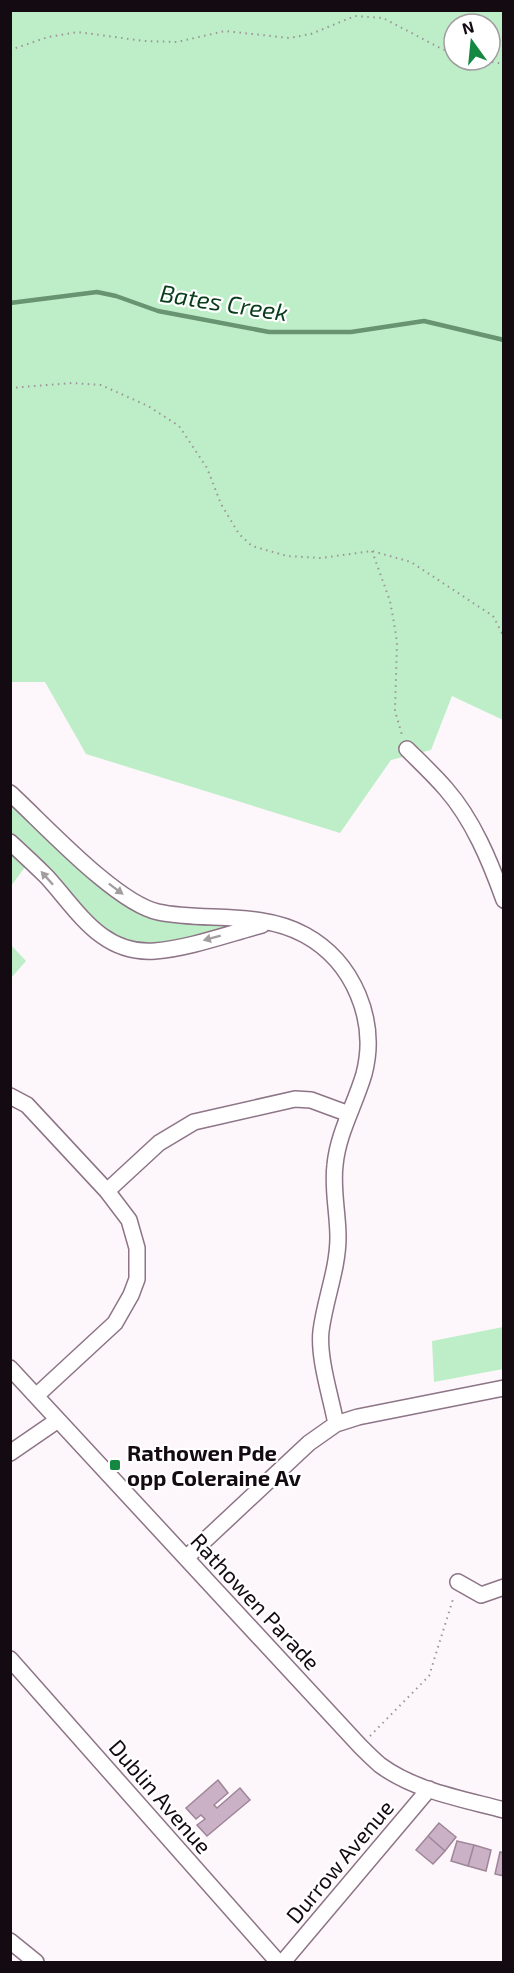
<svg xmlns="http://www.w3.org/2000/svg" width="514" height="1973" font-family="'Exo 2',sans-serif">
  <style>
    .green { fill: #beeec7; fill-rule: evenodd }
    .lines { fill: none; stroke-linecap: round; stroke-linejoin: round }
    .stream { stroke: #699472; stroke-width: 4.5 }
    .building { fill: #cbb1c5; stroke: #9e8598; stroke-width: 1.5 }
    .minor-casing { stroke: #8d7487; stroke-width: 18 }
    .path { stroke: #9b9499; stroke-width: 2; stroke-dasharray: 1.5 4.5; stroke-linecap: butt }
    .minor { stroke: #fff; stroke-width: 15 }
    .oneway { fill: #a19da0 }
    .poi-dot { fill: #148841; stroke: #fff; stroke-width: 2 }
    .labels { text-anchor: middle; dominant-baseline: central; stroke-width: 4.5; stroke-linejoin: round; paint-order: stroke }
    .poi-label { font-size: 22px; font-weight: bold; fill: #140b12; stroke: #fff; text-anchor: start }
    .street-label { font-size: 22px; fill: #140b12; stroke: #fff }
    .water-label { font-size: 24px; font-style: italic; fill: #093c1b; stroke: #fff }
  </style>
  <rect width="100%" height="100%" fill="#fdf7fb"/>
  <path class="green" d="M11,11H503V720L452,696L431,750L391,760L340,833L86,754L45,682H11ZM454,24H490V60H454Z
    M11,802L131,908L157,920L187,923H229L230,926C215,933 201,935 186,938C167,942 150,947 131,944C101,939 55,878 34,855L11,886Z
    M11,945L26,961L11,978Z
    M503,1327V1369L434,1382L432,1341Z"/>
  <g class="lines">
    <path class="stream" d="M10,303L97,292L116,296L158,311L269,332H351L424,321L504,340"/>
  </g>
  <path class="building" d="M218,1780L228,1793L214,1805L217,1808L240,1788L250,1800L207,1836L197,1825L205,1819L201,1815L196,1819L186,1808Z
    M439,1823L456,1837L445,1851L428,1836Z
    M428,1836L445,1851L433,1864L416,1850Z
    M457,1841L474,1845L468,1866L451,1861Z
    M474,1845L491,1850L486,1871L468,1866Z
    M500,1852L504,1853V1876L495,1874Z"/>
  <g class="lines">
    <defs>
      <path id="minor" d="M407,749C420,762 434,775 446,789C473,820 490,861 504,900
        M10,793C44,824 116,903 158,912C204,922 260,910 305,935C354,962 378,1021 364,1074C355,1105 338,1133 335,1165C332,1189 338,1213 338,1237C338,1269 325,1299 321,1331C318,1358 331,1397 336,1424
        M10,842C22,853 35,865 47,877C78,911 102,955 155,951C190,948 228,934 262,925
        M10,1096L27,1105L107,1191L129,1220L137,1248V1279L131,1295L115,1323L36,1396
        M107,1191L159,1143L194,1122L295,1099L311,1100L349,1114
        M10,1368L360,1746C366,1752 373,1759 380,1765C415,1791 463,1799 504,1810
        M10,1453L58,1420
        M186,1558L309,1443L336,1424L358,1417L504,1388
        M458,1582L481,1595L504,1587
        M10,1659L278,1962
        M10,1941L36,1962
        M283,1962L429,1789"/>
    </defs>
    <use href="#minor" class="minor-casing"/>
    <path class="path" d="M10,50L48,37L78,32L144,41L177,42L225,31L289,38L311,34L355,16L383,18L442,49L454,53
      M480,60L504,64
      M10,388L72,383L101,385L148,406L179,426L207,468L221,504L239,534L252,546L287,556L321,558L372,551L411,562L493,616L504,637
      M372,551L390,601L394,623L397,642L395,711L402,735
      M370,1736L429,1676L454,1596"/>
    <use href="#minor" class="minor"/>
  </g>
  <defs><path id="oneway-solid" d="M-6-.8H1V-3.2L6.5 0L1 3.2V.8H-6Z" transform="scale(1.5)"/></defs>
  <g class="oneway">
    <use href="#oneway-solid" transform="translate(47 878) rotate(-132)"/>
    <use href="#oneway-solid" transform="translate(116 889) rotate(37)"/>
    <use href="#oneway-solid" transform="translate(212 938) rotate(165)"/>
  </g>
  <rect class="poi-dot" x="109" y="1459" width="12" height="12" rx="3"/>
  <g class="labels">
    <g class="poi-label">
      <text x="127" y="1452">Rathowen Pde<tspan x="127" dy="25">opp Coleraine Av</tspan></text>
    </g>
    <g class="street-label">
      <text transform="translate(256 1601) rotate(47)">Rathowen Parade</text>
      <text transform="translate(161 1796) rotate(49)">Dublin Avenue</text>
      <text transform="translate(339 1861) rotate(-50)">Durrow Avenue</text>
    </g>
    <g class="water-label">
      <text transform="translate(224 302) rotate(9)">Bates Creek</text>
    </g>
  </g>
  <rect width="514" height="1973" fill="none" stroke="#140b12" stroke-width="24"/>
  <g transform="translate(472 42) rotate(345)"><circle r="28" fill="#ffffff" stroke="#a19da0" stroke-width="1.5"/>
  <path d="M0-4.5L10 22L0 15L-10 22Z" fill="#148841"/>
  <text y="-9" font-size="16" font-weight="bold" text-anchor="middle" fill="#140b12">N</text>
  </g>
</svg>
